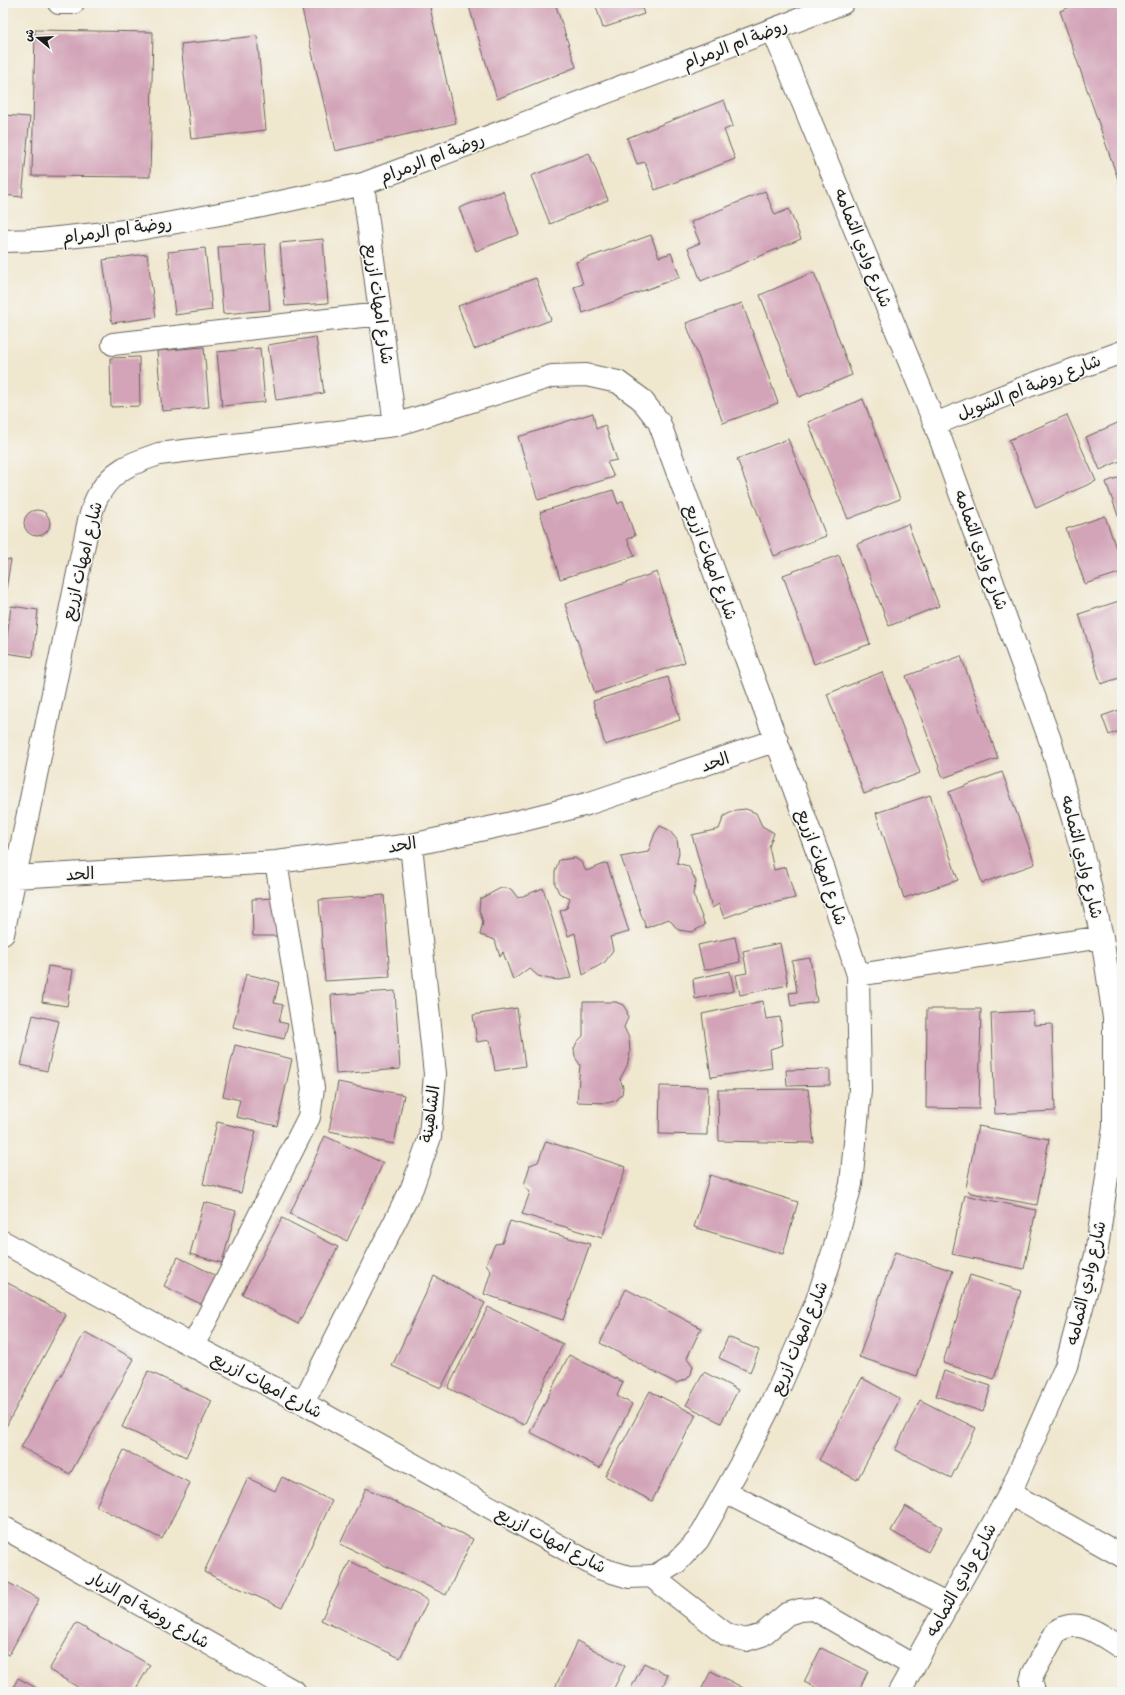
<svg xmlns="http://www.w3.org/2000/svg" width="1125" height="1695" font-family="Caveat,'Playpen Sans Arabic',sans-serif">
  <style>
    .building { fill: #d3a4b8 }
    .lines { fill: none; stroke-linecap: round; stroke-linejoin: round }
    .minor-casing { stroke: #66635b; stroke-width: 24 }
    .minor { stroke: #fff; stroke-width: 22 }
    .labels { text-anchor: middle; dominant-baseline: central; stroke-width: 3; stroke-linejoin: round; paint-order: stroke }
    .street-label { font-size: 17px; fill: #1c1c1c; stroke: #f6f6f2 }
  </style>
  <rect width="100%" height="100%" fill="#f6f6f2"/>
  <filter id="ink" filterUnits="userSpaceOnUse"><feTurbulence type="fractalNoise" baseFrequency=".025" numOctaves="2"/><feDisplacementMap in="SourceGraphic" scale="8" xChannelSelector="R" yChannelSelector="G"/><feConvolveMatrix kernelMatrix="1 2 1 2 8 2 1 2 1" color-interpolation-filters="sRGB"/></filter>
  <filter id="wash" filterUnits="userSpaceOnUse"><feTurbulence type="fractalNoise" baseFrequency=".012" numOctaves="4" result="noise"/><feDisplacementMap in="SourceGraphic" scale="16" xChannelSelector="R" yChannelSelector="G"/><feGaussianBlur stdDeviation="0.9" result="paint"/><feColorMatrix in="noise" values="0 0 0 0 0 0 0 0 0 0 0 0 0 0 0 0 0 1.4 0 .05"/><feComposite in="paint" operator="in"/></filter>
  <g filter="url(#wash)">
    <rect width="100%" height="100%" fill="#f0e7cf"/>
    <g id="blocks">
      <path class="building" d="M309,3H429L456,123L335,151L301,5Z
        M468,3H555L576,67L497,99Z
        M595,3H640L644,14L603,28Z
        M1080,3H1122V191L1060,11Z
        M35,30L153,32L150,177L32,176Z
        M257,36L266,130L191,139L181,44Z
        M724,100L733,126L724,130L735,159L655,190L645,162L637,164L627,138Z
        M3,115L30,117L22,197L3,195Z
        M589,153L608,200L550,224L531,176Z
        M503,191L519,234L476,251L459,208Z
        M765,191L775,215L789,209L801,239L701,281L688,248L700,243L691,222Z
        M651,235L659,257L671,253L680,277L583,313L574,287L583,284L576,262Z
        M323,239L328,303L285,306L280,243Z
        M265,244L270,310L223,314L218,247Z
        M205,248L212,310L175,315L168,252Z
        M147,254L156,317L112,323L103,260Z
        M814,272L852,375L799,397L760,295Z
        M536,278L551,320L474,349L458,306Z
        M742,303L778,403L723,423L686,323Z
        M316,337L324,393L276,400L268,345Z
        M204,347L209,407L162,411L157,351Z
        M260,348L265,402L222,406L217,352Z
        M139,357L140,406L111,407L110,358Z
        M863,399L900,499L848,519L808,422Z
        M593,413L596,429L605,425L617,460L607,462L614,477L538,500L518,437Z
        M1067,415L1096,481L1036,508L1009,440Z
        M1122,421V460L1100,470L1086,437Z
        M788,439L826,536L774,556L737,459Z
        M1122,476V527L1106,482Z
        M613,490L618,504L623,501L635,536L627,539L635,556L560,579L540,512Z
        M24 523a13 13 0 1 1 26 0a13 13 0 1 1-26 0Z
        M1105,516L1122,566V572L1085,584L1066,529Z
        M908,524L939,606L889,626L857,544Z
        M839,555L870,644L814,664L783,575Z
        M3,559L11,560L4,600H3Z
        M657,572L685,662L595,693L565,604Z
        M1122,600V677L1101,684L1079,614Z
        M11,606L38,610L33,657L5,653Z
        M961,656L998,758L943,778L906,676Z
        M882,672L920,773L864,794L827,694Z
        M668,677L680,720L605,745L593,701Z
        M1122,709V730L1109,735L1102,716Z
        M1002,772L1035,864L982,883L949,792Z
        M930,795L958,880L904,898L876,813Z
        M746,809L756,813L762,826L774,833L769,847L774,870L786,867L795,898L751,908L724,918L719,904L712,908L692,835L719,829L724,816L736,810Z
        M660,826L669,830L677,840L679,852L677,863L688,866L696,881L693,894L705,925L692,932L678,930L669,919L646,928L621,857L648,852L655,833Z
        M575,858L581,862L586,871L607,863L629,932L610,937L613,950L605,962L583,975L575,933L568,936L560,911L567,908L570,899L559,893L555,884V872L559,860Z
        M501,888L511,889L518,898L543,888L571,978L559,980L549,979L538,976L529,968L513,980L503,952L500,957L495,940L480,935L483,922L479,910L480,899Z
        M384,895L390,977L325,981L319,900Z
        M280,898L281,936H253L252,899Z
        M735,937L740,962L704,970L698,945Z
        M780,943L788,985L740,995L736,975L747,973L743,951Z
        M810,958L817,1002L791,1006L789,993L797,992L792,961Z
        M48,966L73,970L67,1006L42,1002Z
        M730,971L734,991L695,999L693,979Z
        M246,974L279,982L274,1003L283,1005L279,1022L288,1024L284,1039L233,1027Z
        M395,991L400,1069L336,1074L331,995Z
        M763,1001L766,1019L780,1017L783,1045L770,1049L772,1068L711,1077L702,1014Z
        M583,1002H616L623,1005L627,1011L628,1018L624,1027L629,1038L630,1053L627,1066L620,1079L623,1087L622,1094L617,1100L608,1103L577,1102L580,1065L575,1057L574,1049L577,1042L583,1036Z
        M517,1008L525,1066L495,1071L490,1040L477,1042L473,1015Z
        M927,1009H981L979,1109L926,1108Z
        M1033,1011L1034,1025L1052,1024L1055,1111L995,1114L991,1013Z
        M33,1015L59,1021L47,1071L21,1065Z
        M235,1045L292,1059L277,1126L236,1117L240,1100L223,1096Z
        M830,1069V1085L787,1086L786,1070Z
        M338,1082L404,1095L394,1144L329,1131Z
        M660,1086L708,1087L707,1135L659,1134Z
        M808,1089L814,1143L719,1141L718,1090Z
        M217,1122L256,1131L241,1193L203,1184Z
        M978,1126L1049,1139L1037,1205L971,1193L966,1188Z
        M325,1136L383,1163L347,1241L290,1214Z
        M546,1141L626,1167L602,1238L522,1214L530,1192L524,1185L530,1165L538,1162Z
        M710,1175L798,1202L783,1254L694,1227Z
        M965,1195L1036,1210L1024,1269L952,1254Z
        M204,1202L236,1211L222,1263L190,1254Z
        M282,1218L338,1247L298,1324L242,1294Z
        M510,1221L590,1244L563,1320L484,1294L491,1271L486,1264L495,1244L502,1243Z
        M895,1252L953,1271L917,1376L859,1357Z
        M178,1257L221,1278L207,1307L164,1286Z
        M970,1275L1021,1291L994,1379L943,1363Z
        M434,1276L485,1303L441,1388L392,1366Z
        M8,1283L66,1315L3,1432V1293Z
        M626,1289L701,1328L687,1358L693,1366L691,1374L687,1379L676,1383L600,1343Z
        M488,1307L563,1344L524,1425L448,1388Z
        M85,1332L134,1359L70,1474L21,1447Z
        M728,1337L759,1350L750,1372L719,1358Z
        M569,1355L623,1382L617,1396L632,1404L600,1468L530,1432Z
        M148,1371L212,1401L186,1457L122,1427Z
        M944,1371L991,1386L983,1412L936,1396Z
        M704,1372L738,1390L721,1423L686,1405Z
        M862,1378L900,1399L857,1480L819,1460Z
        M650,1391L696,1415L652,1501L605,1476Z
        M920,1400L976,1428L951,1478L895,1450Z
        M124,1450L190,1483L162,1539L96,1506Z
        M282,1477L332,1501L282,1608L204,1572L248,1478L275,1491Z
        M366,1488L473,1539L446,1595L340,1544Z
        M905,1506L942,1527L928,1552L891,1531Z
        M350,1561L428,1600L400,1658L321,1620Z
        M3,1580L39,1599L9,1655L3,1652Z
        M76,1623L150,1665L134,1692H86L49,1670Z
        M577,1641L625,1666L612,1692H553Z
        M821,1648L868,1671L858,1692H825L804,1682Z
        M644,1663L668,1675L661,1690L666,1692H629Z
        M711,1671L751,1692H700Z
        M18,1678L44,1692H11Z"/>
    </g>
  </g>
  <g filter="url(#ink)">
    <use href="#blocks" fill-opacity="0" stroke="#66635b" stroke-width="1"/>
    <g class="lines">
      <defs>
        <path id="minor" d="M59,3H73
          M773,30L935,424L1050,740L1081,847L1102,937L1114,1018V1127L1096,1255L1066,1366L1010,1493L899,1692
          M363,184L395,425
          M3,241L39,240L134,230L262,206L363,184L843,3
          M113,344L380,314
          M935,424L1028,386L1122,352
          M14,877L276,862L411,845L512,823L587,804L777,740
          M3,934L89,520C92,512 94,501 99,494C114,468 133,463 159,454L395,425L552,376L586,375L618,382L641,399L659,422L824,870L858,975L860,1090L851,1184L835,1246L816,1303L779,1388L740,1465L698,1540L676,1563L655,1576L629,1577L599,1568L303,1403L193,1346L3,1242
          M858,975L1102,937
          M193,1346L309,1117L313,1088L276,862
          M303,1403L412,1188L430,1137L435,1074L411,845
          M725,1492L948,1605
          M1010,1493L1122,1556
          M3,1527L295,1692
          M651,1576L727,1635L746,1640L762,1635L787,1614L800,1610L814,1609L914,1666
          M1034,1692L1031,1681L1033,1674L1056,1632C1078,1615 1102,1636 1122,1648"/>
      </defs>
      <use href="#minor" class="minor-casing"/>
      <use href="#minor" class="minor"/>
    </g>
  </g>
  <g class="labels">
    <g class="street-label">
      <text transform="translate(735 44) rotate(-21)">روضة ام الرمرام</text>
      <text transform="translate(432 158) rotate(-21)">روضة ام الرمرام</text>
      <text transform="translate(117 230) rotate(-8)">روضة ام الرمرام</text>
      <text transform="translate(863 248) rotate(68)">شارع وادي الثمامه</text>
      <text transform="translate(379 304) rotate(82)">شارع امهات ازريع</text>
      <text transform="translate(1029 387) rotate(-21)">شارع روضة ام الشويل</text>
      <text transform="translate(981 550) rotate(70)">شارع وادي الثمامه</text>
      <text transform="translate(82 561) rotate(-76)">شارع امهات ازريع</text>
      <text transform="translate(711 562) rotate(70)">شارع امهات ازريع</text>
      <text transform="translate(715 762) rotate(-19)">الحد</text>
      <text transform="translate(402 845) rotate(-9)">الحد</text>
      <text transform="translate(1082 857) rotate(76)">شارع وادي الثمامه</text>
      <text transform="translate(822 867) rotate(71)">شارع امهات ازريع</text>
      <text transform="translate(80 874) rotate(-3)">الحد</text>
      <text transform="translate(430 1114) rotate(-82)">الشاهينة</text>
      <text transform="translate(1086 1283) rotate(-77)">شارع وادي الثمامه</text>
      <text transform="translate(799 1338) rotate(-67)">شارع امهات ازريع</text>
      <text transform="translate(267 1385) rotate(28)">شارع امهات ازريع</text>
      <text transform="translate(551 1540) rotate(28)">شارع امهات ازريع</text>
      <text transform="translate(961 1580) rotate(-61)">شارع وادي الثمامه</text>
      <text transform="translate(149 1610) rotate(30)">شارع روضة ام الزبار</text>
    </g>
  </g>
  <rect width="1125" height="1695" fill="none" stroke="#f6f6f2" stroke-width="16"/>
  <g transform="translate(38 38) rotate(288)" stroke="#f6f6f2" stroke-width="3" paint-order="stroke">
  <path d="M0-3L7 15L0 10L-7 15Z" fill="#1c1c1c"/>
  <text y="-6" font-size="11" font-weight="bold" text-anchor="middle" fill="#1c1c1c">ش</text>
  </g>
</svg>
